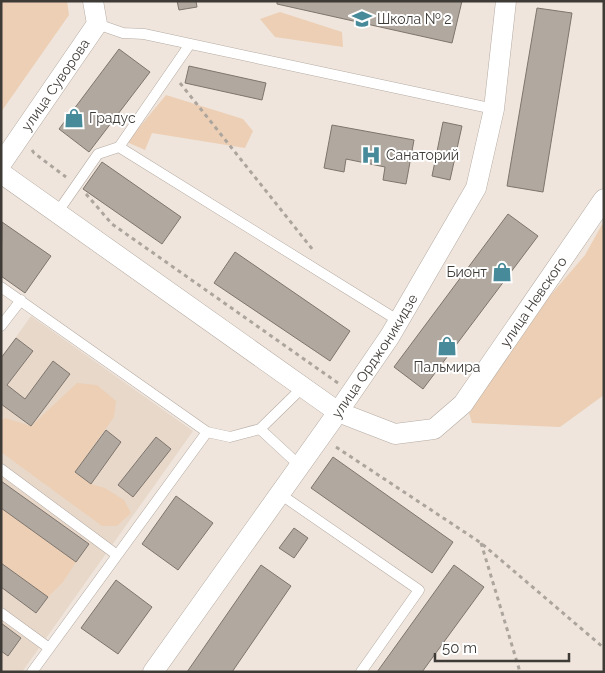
<svg xmlns="http://www.w3.org/2000/svg" width="605" height="673" font-family="Raleway,sans-serif">
  <style>
    .built { fill: #e8d8ca }
    .green { fill: #eccfb4 }
    .building { fill: #b1a89f; stroke: #7e756d }
    .lines { fill: none; stroke-linecap: round; stroke-linejoin: round }
    .service-casing { stroke: #b5aba3; stroke-width: 11 }
    .minor-casing { stroke: #b5aba3; stroke-width: 21 }
    .path { stroke: #aca59e; stroke-width: 3; stroke-dasharray: 4 4; stroke-linecap: butt }
    .service { stroke: #fff; stroke-width: 10 }
    .minor { stroke: #fff; stroke-width: 20 }
    .labels { text-anchor: middle; dominant-baseline: central; stroke-width: 4; stroke-linejoin: round; paint-order: stroke }
    .poi-label { font-size: 14px; fill: #3e3a36; stroke: #fff; text-anchor: start }
    .street-label { font-size: 14px; fill: #3e3a36; stroke: #fff }
  </style>
  <rect width="100%" height="100%" fill="#efe5dc"/>
  <path class="built" d="M31,316L193,431L22,672H1V358Z"/>
  <path class="green" d="M1,1H67L69,15L1,112Z
    M280,12L342,32L343,47L275,37L260,19Z
    M166,95L243,119L253,131L245,148L152,133L145,150L127,142Z
    M604,221V395L560,427L472,423L469,413L531,318L585,255Z
    M77,383L97,385L116,401L114,417L75,472L91,484L105,488L124,500L131,513L117,526H102L1,452V421L5,418L31,426Z
    M1,508L76,562L63,582L48,597L1,563Z"/>
  <path class="building" d="M177,1H196L197,7L179,10Z
    M277,1H462L452,43L277,4Z
    M537,8L572,13L543,192L507,186Z
    M119,49L150,72L89,152L59,129Z
    M189,66L266,83L262,100L185,83Z
    M443,122L462,126L450,180L432,176Z
    M332,125L414,140L406,184L383,180L385,167L346,159L344,172L324,168Z
    M102,162L181,217L162,244L83,189Z
    M508,214L538,236L423,389L394,367Z
    M2,222L51,256L25,293L1,276Z
    M235,252L350,331L330,361L214,283Z
    M16,338L33,351L7,385L25,399L53,361L70,374L31,426L1,404V358Z
    M106,430L121,442L91,484L75,472Z
    M156,437L171,449L133,497L118,485Z
    M333,457L453,542L432,573L311,488Z
    M1,481L89,544L76,562L1,508Z
    M176,496L213,523L178,570L142,544Z
    M294,528L308,538L294,558L279,548Z
    M1,563L48,597L36,613L1,587Z
    M261,565L291,586L232,672H187Z
    M454,565L484,587L422,672H377Z
    M116,580L152,607L118,654L81,628Z
    M1,623L21,638L8,656L1,651Z"/>
  <g class="lines">
    <defs>
      <path id="service" d="M97,24L123,33L144,34L494,109
        M119,147L399,321
        M57,213L98,154L119,147L190,44
        M1,287L207,432L230,437L260,429L300,466
        M1,326L21,300
        M260,429L303,387
        M1,469L117,555
        M280,494L419,590L361,672
        M1,613L49,648
        M32,672L207,432"/>
      <g id="minor">
        <path id="s1" d="M1,164L97,24L93,1"/>
        <path id="s2" d="M1,173L338,412L395,434L434,429L463,404L604,199"/>
        <path id="s3" d="M153,672L338,412L390,336L476,188L494,109L506,1"/>
      </g>
    </defs>
    <use href="#service" class="service-casing"/>
    <use href="#minor" class="minor-casing"/>
    <path class="path" d="M180,83L313,250
      M32,150L34,153L66,177
      M86,194L112,224L338,383
      M336,447L481,543L604,648
      M481,543L520,672"/>
    <use href="#service" class="service"/>
    <use href="#minor" class="minor"/>
  </g>
  <defs>
    <symbol id="school-bare" viewBox="-9 -9 18 18"><path d="M0-5L7-2L0 1L-7-2ZM-4 1L0 2.5L4 1V4Q0 6-4 4Z" fill="#478a9a" stroke="#fff" stroke-width="2.5" paint-order="stroke"/></symbol>
    <symbol id="shop-bare" viewBox="-9 -9 18 18"><path d="M-5-2.5h2.3a2.7 3.5 0 0 1 5.4 0H5L5.5 6h-11ZM-1.5-2.5h3a1.5 2.3 0 0 0-3 0Z" fill="#478a9a" stroke="#fff" stroke-width="2.5" paint-order="stroke"/></symbol>
    <symbol id="hospital-bare" viewBox="-9 -9 18 18"><path d="M-5-5h3v3.5h4V-5h3V5h-3V1.5h-4V5h-3Z" fill="#478a9a" stroke="#fff" stroke-width="2.5" paint-order="stroke"/></symbol>
  </defs>
  <g fill-rule="evenodd">
    <use href="#school-bare" x="348" y="5" width="28" height="28"/>
    <use href="#shop-bare" x="60" y="104" width="28" height="28"/>
    <use href="#hospital-bare" x="357" y="141" width="28" height="28"/>
    <use href="#shop-bare" x="488" y="258" width="28" height="28"/>
    <use href="#shop-bare" x="433" y="332" width="28" height="28"/>
  </g>
  <g class="labels">
    <g class="poi-label">
      <text x="377" y="19">Школа № 2</text>
      <text x="89" y="118">Градус</text>
      <text x="386" y="155">Санаторий</text>
      <text x="487" y="272" text-anchor="end">Бионт</text>
      <text x="447" y="367" text-anchor="middle">Пальмира</text>
    </g>
    <g class="street-label">
      <text stroke="none"><textPath href="#s1" startOffset="96">улица Суворова</textPath></text>
      <text stroke="none"><textPath href="#s2" startOffset="676">улица Невского</textPath></text>
      <text stroke="none"><textPath href="#s3" startOffset="386">улица Орджоникидзе</textPath></text>
    </g>
  </g>
  <rect width="605" height="673" fill="none" stroke="#3e3a36" stroke-width="5"/>
  <path d="M435 653v8h134v-8" fill="none" stroke="#3e3a36" stroke-width="2.5"/>
  <text x="442" y="653" font-size="15" fill="#3e3a36" stroke="#ffffff" stroke-width="4" paint-order="stroke">50 m</text>
</svg>
